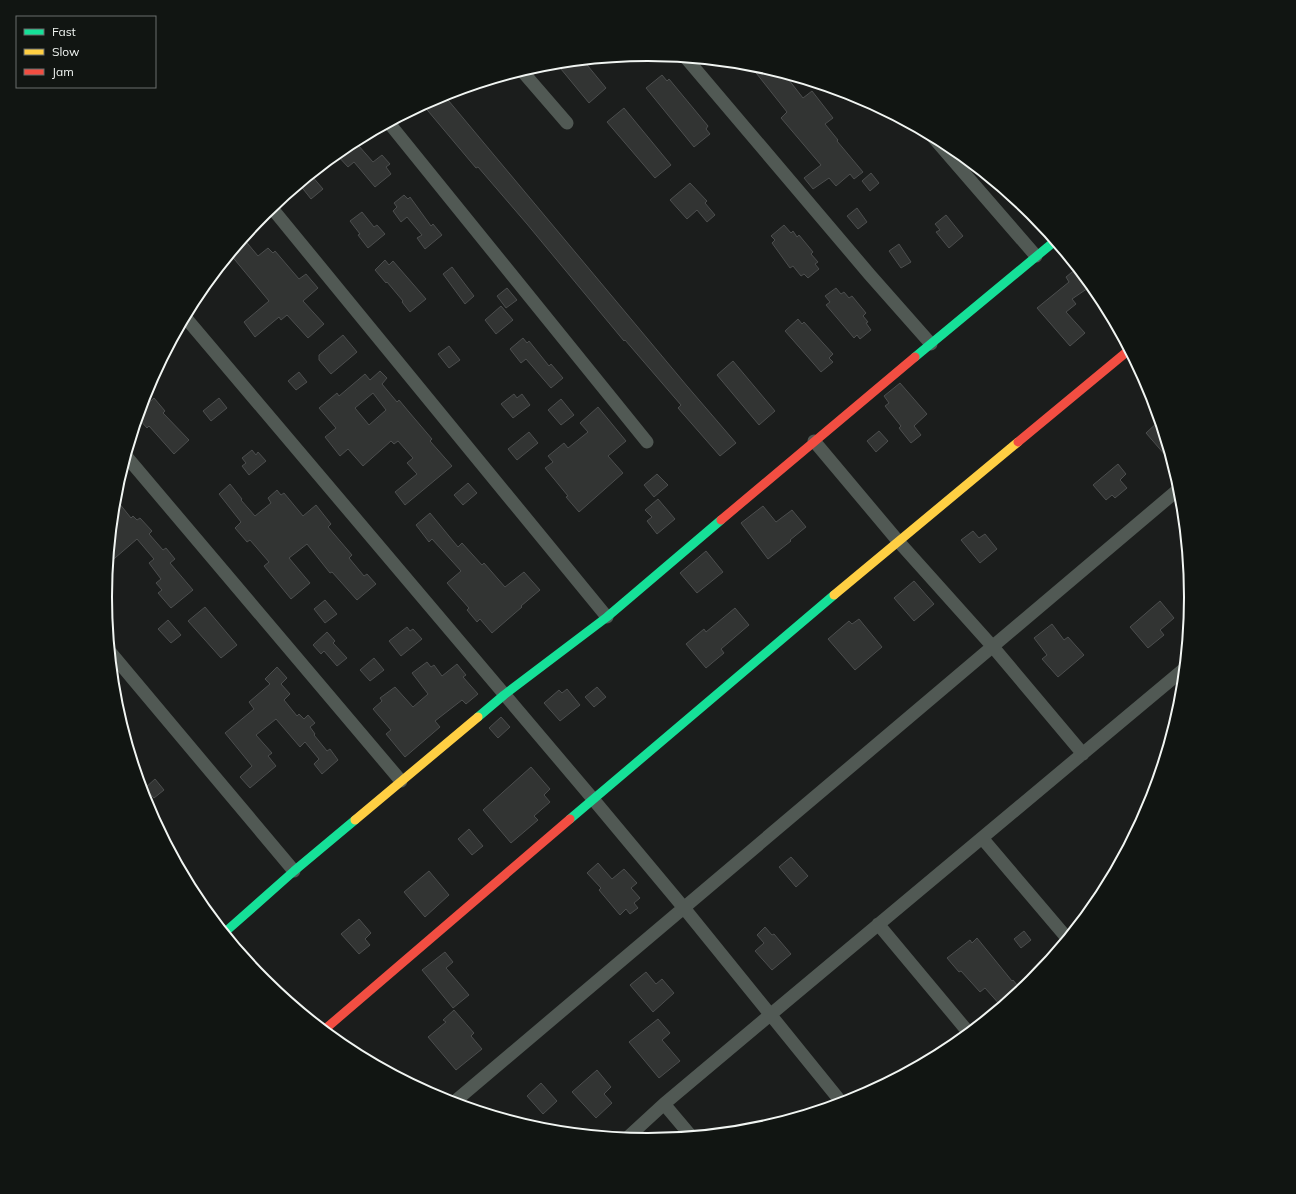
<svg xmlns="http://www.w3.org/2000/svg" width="1296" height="1194" font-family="Mulish,sans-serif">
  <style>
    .building { fill: #323433; stroke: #4c4e4e; fill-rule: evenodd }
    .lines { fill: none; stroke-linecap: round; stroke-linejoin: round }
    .street { stroke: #515954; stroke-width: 13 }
    .fast { stroke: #16e098; stroke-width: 9 }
    .slow { stroke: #ffcf43; stroke-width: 9 }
    .jam { stroke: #f24e42; stroke-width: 9 }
    .rim { fill: none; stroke: #f1f5f2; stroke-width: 2 }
  </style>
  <rect width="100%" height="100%" fill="#1b1d1c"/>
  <path class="building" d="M583,60L606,88L589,103L556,63Z
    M749,64L775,71L780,78L785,75L803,98L812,91L833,118L825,124L838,140L837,141L863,172L854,179L850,174L836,186L829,178L813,189L804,178L821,165L781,118L787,112Z
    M662,75L667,81L669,79L708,126L706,129L710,134L694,147L646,88Z
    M443,94L687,386L736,443L720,456L678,408L681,405L625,340L624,341L527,224L478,167L476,168L423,105Z
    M624,108L671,165L655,178L607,122Z
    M352,142L356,146L358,145L373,162L382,155L390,164L386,167L391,174L375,187L354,162L348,167L336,154Z
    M871,173L879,183L870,191L862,181Z
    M311,175L323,189L311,199L300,185Z
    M690,183L707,201L705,203L715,215L707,222L697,210L687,219L670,200Z
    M404,195L408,199L410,197L431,226L433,224L442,235L425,249L417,238L422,235L407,217L401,222L393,211L397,207L394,203Z
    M857,208L867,222L858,229L847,216Z
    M362,212L374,227L377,225L385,234L368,248L358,235L360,234L350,221Z
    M946,215L963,236L949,248L936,232L940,230L935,224Z
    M784,225L791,233L793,231L797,237L799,235L813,252L811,254L818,262L815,264L819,269L808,278L804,274L801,276L793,266L790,268L772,243L775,240L771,236Z
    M243,238L258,256L268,248L273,253L275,251L299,279L306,274L318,288L303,301L324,324L308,338L287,315L281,320L279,317L255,337L244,322L269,301L230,254Z
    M899,244L911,262L901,268L889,251Z
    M385,260L389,265L393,261L426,299L410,312L402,302L403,301L387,282L386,283L375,270Z
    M452,267L474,296L465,304L443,274Z
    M1077,268L1091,286L1072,299L1076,304L1066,312L1085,333L1070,346L1037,308L1069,282L1066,277Z
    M507,288L517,300L506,308L497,296Z
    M836,288L841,294L844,292L849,298L852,296L866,313L863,316L868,322L866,323L871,330L860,339L857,335L854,338L826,305L830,302L825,296Z
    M501,306L513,320L496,334L485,320Z
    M798,319L802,324L804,322L833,354L829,358L833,362L821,372L785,331Z
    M343,335L357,352L331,374L319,360V355Z
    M523,338L527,343L529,341L549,366L551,364L563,378L551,388L526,359L521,363L510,349Z
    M449,346L460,360L449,368L438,354Z
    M733,361L775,411L759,425L717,375Z
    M380,371L387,378L382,384L397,402L399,400L409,412L432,439L430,441L452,466L405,505L395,492L417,474L407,463L413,458L398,441L394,444L391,441L363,466L348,449L340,456L325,437L336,428L319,408L337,393L339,396L365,374L370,380ZM373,393L386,410L369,425L355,408Z
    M299,372L307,382L296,390L288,381Z
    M900,383L927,414L914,426L921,435L911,443L899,428L901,426L885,406L889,403L884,396Z
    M514,394L517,398L522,394L530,405L513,418L501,404Z
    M154,398L165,411L163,413L189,440L174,454L149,426L147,428L138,418L140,411Z
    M219,398L227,408L211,421L203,411Z
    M561,399L574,415L561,425L548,410Z
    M598,407L626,441L608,456L623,473L579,512L566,497L568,496L545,468L553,462L548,456L564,443L568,448L588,432L580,423Z
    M1159,421L1167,448L1172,463L1146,433Z
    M879,431L888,441L876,452L867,441Z
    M529,432L538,443L517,460L508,449Z
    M252,450L256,455L258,452L266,461L249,475L242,466L246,463L242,458Z
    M1118,464L1126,474L1120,480L1127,488L1115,498L1112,495L1106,500L1093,485Z
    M657,474L668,485L654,497L644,485Z
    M468,483L477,493L463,505L454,495Z
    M230,484L242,499L241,500L255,516L271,503L268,498L277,490L281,495L284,493L303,516L316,505L331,524L328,527L352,555L349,558L364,576L367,574L376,584L357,600L332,572L330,573L307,544L289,558L310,583L291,599L264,566L269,562L250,540L247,542L235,528L241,522L219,494Z
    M115,498L131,518L133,516L137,520L140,518L152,531L149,534L163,550L166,548L175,559L170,563L193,590L171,608L158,593L162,590L156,583L161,579L149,563L154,559L137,539L108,564Z
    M658,499L675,519L657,534L647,521L652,517L645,510Z
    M763,506L776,522L792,510L806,527L790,540L791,541L768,559L741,523Z
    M430,513L458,547L462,543L482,565L484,563L505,587L524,572L540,590L521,606L522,607L492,633L480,619L477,622L467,610L469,608L447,583L461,571L432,539L429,542L416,525Z
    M973,531L979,538L985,534L997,549L980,563L961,540Z
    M706,551L723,572L697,593L680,573Z
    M914,581L934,604L914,621L894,598Z
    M325,600L337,614L325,623L314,609Z
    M1160,601L1174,618L1160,630L1164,635L1148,648L1130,627Z
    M205,607L237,645L221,658L188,621Z
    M735,608L749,625L721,649L724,653L706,668L686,644L704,629L706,632Z
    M859,619L882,647L855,670L828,639L849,621L852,624Z
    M168,620L181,635L171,643L158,629Z
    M1052,624L1064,640L1068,637L1084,655L1058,677L1042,659L1047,655L1034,638Z
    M407,627L410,631L413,629L422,639L401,656L389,641Z
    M327,632L335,641L333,643L347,658L337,666L324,651L321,654L313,645Z
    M374,658L384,670L370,681L360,670Z
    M427,662L431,667L434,665L442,676L457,664L466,675L463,677L478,694L466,704L462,700L435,721L440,727L405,757L386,734L391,730L373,709L382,701L380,698L395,687L413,707L428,694L412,673Z
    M277,667L287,678L281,684L290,694L284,700L297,716L299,714L304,719L308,715L315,723L310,727L315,734L314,735L327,751L330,749L338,760L322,774L314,764L319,759L305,742L300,747L276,719L256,735L272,753L268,756L276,766L250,788L240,777L252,766L225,733L254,709L249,702L270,684L265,679Z
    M597,687L606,697L594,707L585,697Z
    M567,689L580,705L560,721L544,703L559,690L562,693Z
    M501,717L510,727L498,738L489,728Z
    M531,767L550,789L544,795L550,802L534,816L538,820L511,843L483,810Z
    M155,779L164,790L154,798L145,788Z
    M469,829L483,846L472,855L458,839Z
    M791,857L808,876L796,887L779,867Z
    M598,863L612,879L624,869L637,883L631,888L640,898L634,903L638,908L630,914L626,909L620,915L599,890L601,888L587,873Z
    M429,871L449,895L425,917L404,892Z
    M359,919L371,933L365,939L370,945L359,954L341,934Z
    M765,927L772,935L774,934L791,954L772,970L755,951L764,943L757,935Z
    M1024,931L1031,940L1021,948L1014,939Z
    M977,938L1012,981L1013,980L1021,990L1001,1006L985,988L980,992L961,971L959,972L947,958L970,940L972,943Z
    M445,952L453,962L446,968L469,995L453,1008L422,970Z
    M646,972L656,984L662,979L674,993L653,1012L630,985Z
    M454,1010L474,1033L471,1036L482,1049L456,1070L428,1037L446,1022L443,1020Z
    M658,1019L670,1033L662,1040L680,1061L659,1078L629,1042Z
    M597,1070L611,1087L604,1094L612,1103L596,1118L572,1092Z
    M541,1083L557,1101L543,1114L527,1096Z"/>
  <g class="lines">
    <path class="street" d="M686,58L870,275L931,344
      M522,71L567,123
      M389,123L647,442
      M932,136L1036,256
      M271,207L607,617
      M185,317L593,799L684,908L842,1103
      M814,441L898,541L993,647L1083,754
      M126,456L401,781
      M111,653L294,871
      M982,838L1067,938
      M878,924L969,1033
      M453,1103L1180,488
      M664,1104L691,1136
      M627,1138L664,1104L770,1015L1184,669"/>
    <path class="fast" d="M915,357L1055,241
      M478,717L504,695L607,617L721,520
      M570,819L834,595
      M224,933L294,871L355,820"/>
    <path class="slow" d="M834,595L1018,442
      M355,820L478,717"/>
    <path class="jam" d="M1018,442L1129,350
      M721,520L915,357
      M324,1030L570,819"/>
  </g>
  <path d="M0 0H1296V1194H0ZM112 597a536 536 0 1 1 1072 0a536 536 0 1 1-1072 0Z" fill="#111512" fill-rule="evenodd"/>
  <path class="rim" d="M112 597a536 536 0 1 1 1072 0a536 536 0 1 1-1072 0Z"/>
  <rect x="16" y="16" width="140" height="72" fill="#111512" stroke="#6b6f6c"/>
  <rect x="24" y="29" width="20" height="6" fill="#16e098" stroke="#6b6f6c"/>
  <text x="52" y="36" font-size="12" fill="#f1f5f2">Fast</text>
  <rect x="24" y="49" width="20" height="6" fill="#ffcf43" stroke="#6b6f6c"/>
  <text x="52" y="56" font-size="12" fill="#f1f5f2">Slow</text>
  <rect x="24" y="69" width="20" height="6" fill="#f24e42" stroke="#6b6f6c"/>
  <text x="52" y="76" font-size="12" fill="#f1f5f2">Jam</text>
</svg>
